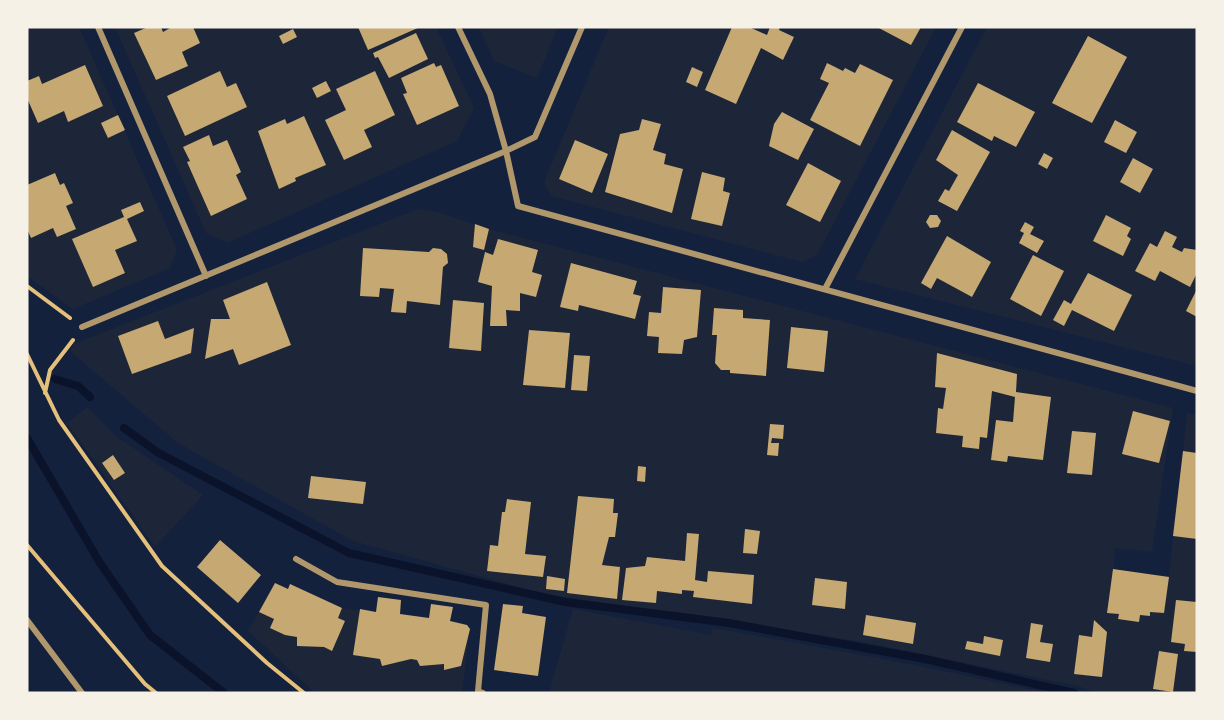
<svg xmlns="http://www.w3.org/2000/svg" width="1224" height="720" font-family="Figtree,sans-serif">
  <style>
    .green { fill: #1d2539 }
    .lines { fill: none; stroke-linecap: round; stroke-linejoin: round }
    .stream { stroke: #0b132b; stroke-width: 8 }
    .building { fill: #c6a872 }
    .path { stroke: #e5c07b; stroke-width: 4 }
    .minor { stroke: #b1986c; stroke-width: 6 }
  </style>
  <rect width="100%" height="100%" fill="#14213d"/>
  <path class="green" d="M27,27H79L177,250L170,268L73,309L27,276Z
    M115,27H436L474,108L457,141L227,243L206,233Z
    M479,27H558L537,78L494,61Z
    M609,27H936L817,255L802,262L551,196L544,182Z
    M987,27H1197V366L855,279Z
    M418,209L438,212L489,229L1173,408L1152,552L1115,548L1114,569L1169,576L1187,413L1197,415V693H1097L1078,686L858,641L544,594L353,541L178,443L70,351L74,344Z
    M87,407L117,437L203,495L155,547L67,423Z
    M275,583L288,589L290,584L342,608L467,625L470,629L462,693H315L248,631Z
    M573,609L711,635L712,628C824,647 935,668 1046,693H549Z"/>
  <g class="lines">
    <path class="stream" d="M55,379L78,386L90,397
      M124,428L157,452L349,553L565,602L729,623L925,659L1074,693
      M27,438L100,563L150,635L224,693"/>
  </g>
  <path class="building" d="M148,27H161L163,32L170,28L193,27L200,43L182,52L188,66L156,80L134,33Z
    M358,27H420L368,50Z
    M732,27H749L767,35L770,27H780L779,30L794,37L783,60L761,48L736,104L705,90Z
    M877,27H921L911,45Z
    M293,29L297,37L283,44L279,36Z
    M416,33L428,59L389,78L378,57L375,58L373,53Z
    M1088,36L1127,57L1092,123L1052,103Z
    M434,63L436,67L441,65L459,106L417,125L403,94L407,93L401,78Z
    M827,63L843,71L845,68L855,73L860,64L893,80L860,146L810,120L829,83L820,79Z
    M85,65L103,106L68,122L64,111L38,123L27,98V81L39,76L42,84Z
    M692,67L703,72L697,87L686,82Z
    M220,71L227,87L236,83L247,107L185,136L167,96Z
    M375,71L395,115L364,130L372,147L344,160L325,120L346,110L336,89Z
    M326,81L331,91L317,98L312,88Z
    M978,83L1035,112L1016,147L994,136L992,141L957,122Z
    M782,112L814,129L798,160L769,146L774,124Z
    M118,115L125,130L108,138L101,123Z
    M304,116L326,165L295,178L296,181L279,189L258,131L285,119L287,124Z
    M642,119L661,124L653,150L666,154L664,164L683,169L672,213L605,192L620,134L639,130Z
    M1115,120L1137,132L1126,153L1104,142Z
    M952,130L990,152L957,211L938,201L945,189L949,191L958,175L936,160Z
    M209,135L213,146L227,140L241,172L236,175L247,199L211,216L187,162L190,161L183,147Z
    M575,140L608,154L592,193L559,179Z
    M1044,153L1053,158L1047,169L1038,164Z
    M1133,158L1153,169L1140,193L1120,182Z
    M808,163L841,181L820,222L786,205Z
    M702,172L725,178L723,191L730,193L722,226L691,219Z
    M55,173L60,185L64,183L73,203L66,206L76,229L57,237L53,228L31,238L27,229V185Z
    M140,202L144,211L127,219L137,241L115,250L125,273L93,287L72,239L124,217L121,210Z
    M930,215H937L941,221L938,227L930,228L926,222Z
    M1106,215L1131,228L1127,236L1131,239L1123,256L1093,241Z
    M1025,222L1034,227L1030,234L1044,241L1037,253L1019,243L1024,233L1020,231Z
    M475,224L489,229L484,250L473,247Z
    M1165,231L1177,237L1172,247L1182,252L1184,248L1197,250V273L1190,287L1160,271L1155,281L1135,271L1150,243L1157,247Z
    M947,236L991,262L972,297L937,278L931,289L921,283Z
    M498,239L538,250L532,272L542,275L536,297L520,293V311L506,310L507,326H490L492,286L478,282L485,252L493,255Z
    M363,248L429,252L433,248L441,249L447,254L448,263L443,267L440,305L407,301L406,313L391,312L394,289L380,288L379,297L360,296Z
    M1033,255L1064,271L1041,316L1010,299Z
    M571,263L637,281L633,294L641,296L635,319L579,305L578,311L560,307Z
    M1088,273L1132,295L1114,331L1072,310L1064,326L1053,320L1064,300L1071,304Z
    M267,282L291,345L239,365L233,349L205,359L211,319H230L223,300Z
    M663,287L701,290L697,337L684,340L682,354L658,353L659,337L647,336L649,312L661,313Z
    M1197,289V317L1186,311Z
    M453,300L484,303L481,351L449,348Z
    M714,308L743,310V318L770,320L766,376L730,373V370H721L715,363L717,335H712Z
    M158,321L165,339L194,328L191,353L132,374L118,336Z
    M791,327L828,331L824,372L787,368Z
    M529,330L570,333L565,388L523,385Z
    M937,353L1017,374L1016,392L1051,397L1043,460L1008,456L1007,462L991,460L996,420L1013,422L1015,397L992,391L987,438L980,437L979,449L962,447L963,436L936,433L938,408L943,409L946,388L935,387Z
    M574,355L590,356L587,391L571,390Z
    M1133,411L1170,421L1159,463L1122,454Z
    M770,424L784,425L783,439L772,438L771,443H779L778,456L767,455Z
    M1072,431L1096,433L1092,475L1067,473Z
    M1183,451L1197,453V539L1173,536Z
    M113,455L125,473L114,480L102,463Z
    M638,466L646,467L645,482L637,481Z
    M311,476L366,482L363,504L308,498Z
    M578,496L614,499L613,513H618L615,537H609L602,565L620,567L617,599L567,593Z
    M507,499L531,502L525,554L546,556L543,577L487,571L490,545L498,546L502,512H505Z
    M745,529L760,531L757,554L743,553Z
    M687,533L699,534L695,580L707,582L708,571L754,575L752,604L693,597L694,591L682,590V594L657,591L656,603L622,600L626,568L645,566L647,557L685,561Z
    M220,540L261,575L238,603L197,567Z
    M1113,569L1169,577L1164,613L1150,612V616L1140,615L1139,622L1118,619L1119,614L1107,613Z
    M547,576L565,579L564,591L546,589Z
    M815,578L847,582L845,609L812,605Z
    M275,583L288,589L290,584L342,608L338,618L345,621L332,651L324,647L297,646V637L285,635L270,628L274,619L259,612Z
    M378,597L401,600L400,614L429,618L431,604L453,607L450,621L467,625L470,629L461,666L444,670V664L420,666L417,660L411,659L382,666L380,659L353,655L360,609L376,612Z
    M1176,600L1197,602V652L1184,651L1185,644L1171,642Z
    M503,604L523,606L522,613L546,617L538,676L494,670Z
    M866,615L916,623L913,644L863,635Z
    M1094,620L1107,632L1102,677L1074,674L1079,635L1092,637Z
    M1031,623L1043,625L1040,642L1053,644L1050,662L1026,658Z
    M984,636L1003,640L1000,656L965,649L967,641L983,644Z
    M1159,651L1178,654L1173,692L1153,689Z"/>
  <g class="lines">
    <path class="path" d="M27,286L70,318
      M27,354L59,420L162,566L267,663L304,693
      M45,393L50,370L73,340
      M27,545L145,684L156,693"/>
    <path class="minor" d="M98,27L206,276
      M458,27L490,94L506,151L535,137L582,27
      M825,289L962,27
      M82,327L506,151L518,206L1197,391
      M296,559L337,582L486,605L478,691L483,693
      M27,620L82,693"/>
  </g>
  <rect width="1224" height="720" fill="none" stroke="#f6f1e7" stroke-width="57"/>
</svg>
